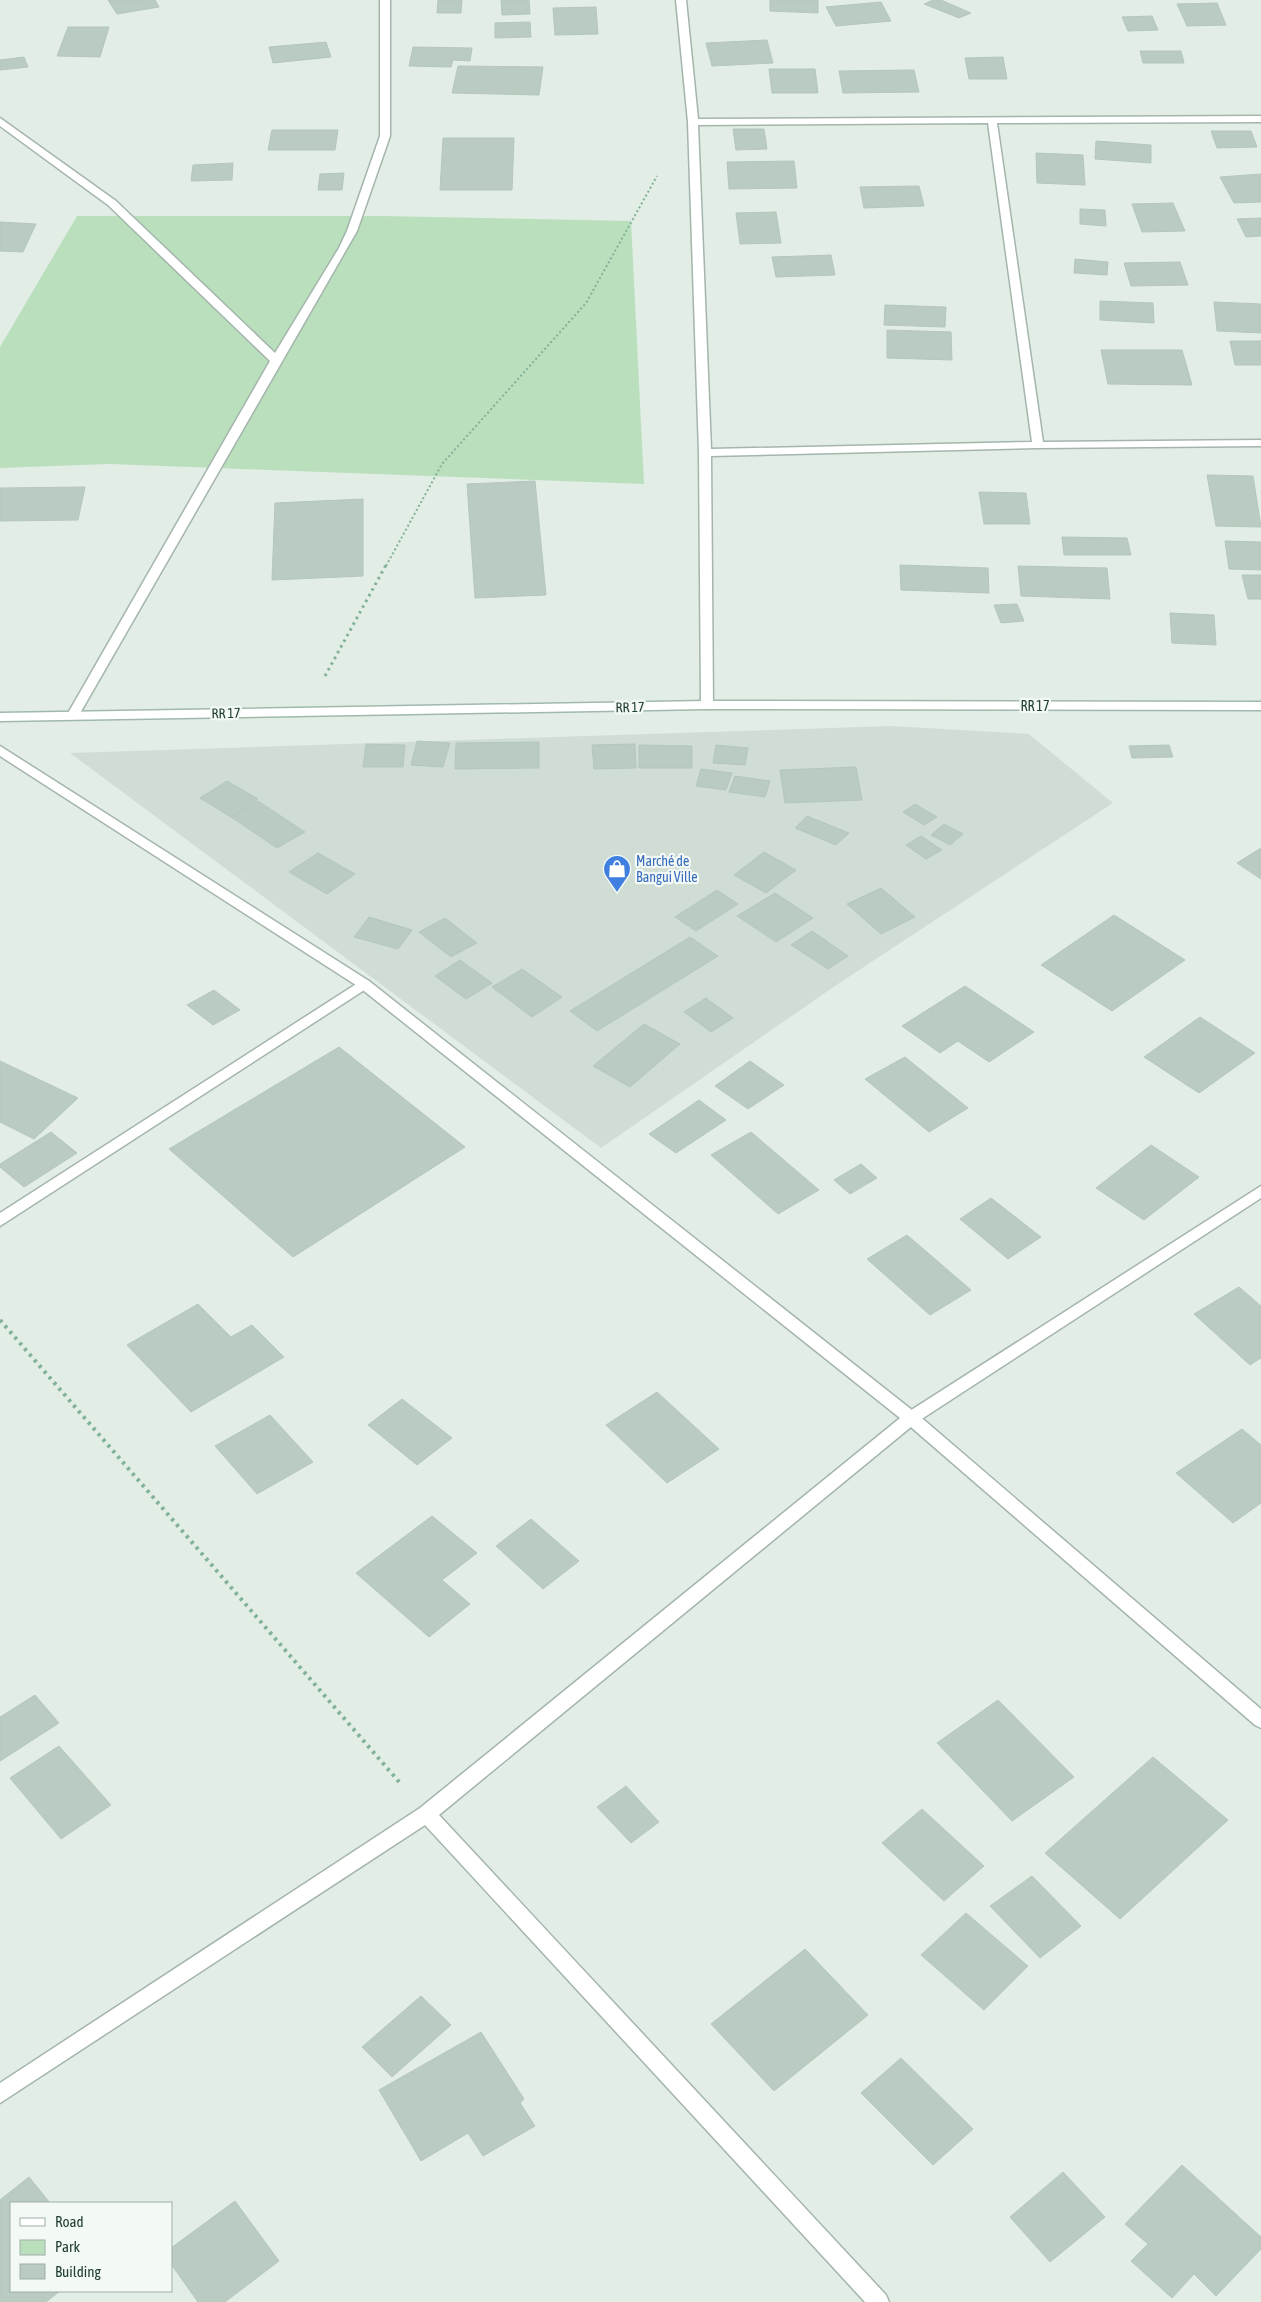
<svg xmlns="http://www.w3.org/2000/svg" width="1261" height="2302" font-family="'Asap Condensed',sans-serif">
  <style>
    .built { fill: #d0ddd5 }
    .green { fill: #badfbd }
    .building { fill: #bacbc1; stroke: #b4c7bc }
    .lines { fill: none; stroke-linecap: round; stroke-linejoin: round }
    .minor-casing { stroke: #a4b5ac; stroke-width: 3 }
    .tertiary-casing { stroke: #a4b5ac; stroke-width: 3 }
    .secondary-casing { stroke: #a0b9ac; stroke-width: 3 }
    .path-far2 { stroke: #81b299; stroke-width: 2; stroke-dasharray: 2 2.5; stroke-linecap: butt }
    .path-far1 { stroke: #81b299; stroke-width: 3; stroke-dasharray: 2.5 4; stroke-linecap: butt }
    .path { stroke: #81b299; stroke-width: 4; stroke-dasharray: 3 4.5; stroke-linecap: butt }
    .minor { fill: #fff; fill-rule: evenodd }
    .tertiary { fill: #fff; fill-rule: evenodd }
    .secondary { fill: #fff; fill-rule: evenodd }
    .labels { text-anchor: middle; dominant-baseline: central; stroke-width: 4.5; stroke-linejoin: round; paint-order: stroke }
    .street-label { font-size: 14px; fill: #213f31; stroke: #f3f9f5 }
    .shop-label { font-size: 14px; fill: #366cbe; stroke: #f3f9f5; text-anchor: start }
  </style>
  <rect width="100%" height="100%" fill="#e2ede6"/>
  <path class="built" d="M891,726L1029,734L1113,803L838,984L601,1148L70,753Z"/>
  <path class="green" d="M77,216H382L631,221L644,484L110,464L0,468V347Z"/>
  <path class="building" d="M108,0H155L159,7L117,14Z
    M438,0H462L461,13H437Z
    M501,0H529L530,14L502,15Z
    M770,0H818V13L770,11Z
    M933,0H941L971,13L959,18L924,4Z
    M881,2L891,21L836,26L826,7Z
    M1217,3L1226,25L1187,26L1177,4Z
    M596,7L598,34L555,35L553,8Z
    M1152,16L1158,30L1128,31L1122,17Z
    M530,22L531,37L495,38V23Z
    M68,27H109L100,57L57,56Z
    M767,40L773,63L712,66L706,43Z
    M326,42L331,57L273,63L269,47Z
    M413,47L472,48L470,61L453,60L451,67L409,66Z
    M1140,51H1181L1184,63H1143Z
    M24,57L28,67L0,70V60Z
    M1003,57L1007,79H969L965,58Z
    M458,66L543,67L539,95L452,93Z
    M769,69H815L818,93H772Z
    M914,70L919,92L843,93L839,71Z
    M733,129H764L767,149L736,150Z
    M272,130H338L335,150H268Z
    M1211,131H1251L1257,147L1217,148Z
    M443,138H514L512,190H440Z
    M1096,141L1151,145V163L1095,159Z
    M1036,153L1083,155L1085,185L1037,183Z
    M794,161L797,188L729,189L727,162Z
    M233,163L232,180L191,181L193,165Z
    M344,173L342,190H318L320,174Z
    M1261,174V202L1234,203L1220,177Z
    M919,186L924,206L864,208L860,187Z
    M1173,203L1185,231L1142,232L1132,204Z
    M1080,209L1105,210L1106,226L1080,224Z
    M776,212L781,243L740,244L736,213Z
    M1261,218V236L1246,237L1237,219Z
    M0,222L36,224L23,252L0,251Z
    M831,255L835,275L776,277L772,257Z
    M1075,259L1108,262L1107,275L1074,273Z
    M1180,262L1188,285L1131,286L1124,263Z
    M1100,301L1153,303L1154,323L1100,320Z
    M1214,302L1261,304V333L1217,331Z
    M885,305L946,307L945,327L884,325Z
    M887,330L951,332L952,360L887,358Z
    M1230,341H1261V365H1235Z
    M1101,350H1182L1192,385L1108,384Z
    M1207,475L1253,476L1261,527L1216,526Z
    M535,481L546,595L475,598L467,484Z
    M85,487L78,520L0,521V488Z
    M979,492L1026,493L1030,524H984Z
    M363,499V576L272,580L275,503Z
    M1062,537L1127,538L1131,555H1064Z
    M1225,541L1261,542V570L1229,569Z
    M900,565L988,568L989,593L901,590Z
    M1018,566L1107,568L1110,599L1021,596Z
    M1242,575H1261V599H1248Z
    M1017,604L1024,621L1001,623L994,605Z
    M1170,613L1214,615L1216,645L1172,643Z
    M417,741L450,743L443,767L411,765Z
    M539,742V768L455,769L456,743Z
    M366,744L405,745L403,767H363Z
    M635,744L636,768L594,769L592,745Z
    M639,745L692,746V768H639Z
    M716,745L748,748L745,765L713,763Z
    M1169,745L1173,757L1132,758L1129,746Z
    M856,767L862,800L785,803L780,770Z
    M701,769L732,773L726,790L696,786Z
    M735,776L770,781L765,797L729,792Z
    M227,781L258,799L231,817L200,798Z
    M258,801L305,832L277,848L231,817Z
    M915,804L937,817L924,825L903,812Z
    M807,816L849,833L836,845L795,828Z
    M944,824L963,834L950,845L931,835Z
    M921,836L942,850L926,859L906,845Z
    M1261,848V879L1237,863Z
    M764,852L796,870L766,893L734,875Z
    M318,853L355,874L327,894L289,872Z
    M881,888L915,917L881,934L847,904Z
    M717,890L738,904L696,931L675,917Z
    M775,893L813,918L776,942L737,916Z
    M1114,915L1185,960L1112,1011L1041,965Z
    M369,917L412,930L398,949L354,937Z
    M445,918L477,943L451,957L419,932Z
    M812,931L848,956L828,969L791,945Z
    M690,937L718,956L597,1031L570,1011Z
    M460,960L492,983L466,999L435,976Z
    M522,969L562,997L532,1017L492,987Z
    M965,986L1034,1032L989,1062L958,1041L940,1053L902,1026Z
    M214,990L240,1010L213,1025L187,1005Z
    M706,998L733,1018L711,1032L684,1012Z
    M1200,1017L1255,1053L1199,1093L1144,1057Z
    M644,1024L680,1044L630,1087L593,1066Z
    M339,1047L465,1147L293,1257L169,1149Z
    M905,1057L968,1108L929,1132L865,1079Z
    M0,1061L78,1098L34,1139L0,1122Z
    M750,1061L784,1085L748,1109L715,1086Z
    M699,1100L726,1120L676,1153L649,1134Z
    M51,1132L77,1153L24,1187L0,1167V1164Z
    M751,1132L819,1190L778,1214L711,1155Z
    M1151,1145L1199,1177L1144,1220L1096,1188Z
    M861,1164L877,1178L850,1194L834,1180Z
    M991,1198L1041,1237L1008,1259L960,1219Z
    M907,1235L971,1290L930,1315L867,1259Z
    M1239,1287L1261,1306V1358L1250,1365L1194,1314Z
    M198,1304L231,1337L252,1325L284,1357L191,1412L127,1345Z
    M657,1392L719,1449L667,1483L606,1425Z
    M402,1399L452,1438L417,1465L368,1425Z
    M270,1415L313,1462L257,1494L215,1446Z
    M1242,1429L1261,1445V1503L1233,1523L1176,1473Z
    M432,1516L477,1553L442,1580L470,1604L429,1637L356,1573Z
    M531,1519L579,1561L543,1589L496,1546Z
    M35,1695L59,1723L0,1761V1717Z
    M998,1700L1074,1777L1012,1821L937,1743Z
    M59,1746L111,1805L61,1839L10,1778Z
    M1153,1757L1228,1820L1120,1919L1045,1853Z
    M626,1786L659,1822L631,1843L597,1807Z
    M922,1809L984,1866L944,1901L882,1843Z
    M1032,1876L1081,1926L1040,1958L990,1906Z
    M966,1913L1028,1966L984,2010L921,1955Z
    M805,1949L868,2015L774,2091L711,2024Z
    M421,1996L451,2025L392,2077L362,2047Z
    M481,2032L524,2099L520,2103L535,2126L483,2156L468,2133L421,2161L379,2090Z
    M901,2058L973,2129L933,2165L861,2093Z
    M1182,2165L1261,2237V2249L1216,2296L1194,2274L1172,2298L1131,2261L1148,2244L1125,2224Z
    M1063,2172L1105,2217L1050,2262L1010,2217Z
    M29,2177L50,2203H11V2291H60L46,2302H0V2200Z
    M235,2201L279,2261L225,2302H198L171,2264V2248Z"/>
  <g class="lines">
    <defs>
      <path id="minor" d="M380,0H390V136L357,231L79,715L73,719L68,718L67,715L270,361L108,205L0,126V118L116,201L275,353L339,248L347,231L380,136Z
        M676,0H686L698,119L1261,116V122L997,123L1043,442L1261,440V446L1038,448L711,456L713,705L707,709L703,708L701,705L699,453L688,122ZM988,123L1032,442L711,449L698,125Z
        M364,979L369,981L371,984L369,987L0,1226V1213Z
        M1261,1186V1198L917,1422L439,1815L886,2295L889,2302H865L425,1825L0,2103V2083L420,1808L905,1414Z"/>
      <path id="tertiary" d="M0,746L369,981L917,1414L1261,1709V1728L1255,1725L905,1422L359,987L0,756Z"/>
      <path id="secondary" d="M707,701L1261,702V710L707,709L0,721V713Z"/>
    </defs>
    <use href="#minor" class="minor-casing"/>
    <use href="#tertiary" class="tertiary-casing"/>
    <use href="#secondary" class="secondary-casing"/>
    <path class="path-far2" d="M386,566L442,464L586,303L657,176"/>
    <path class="path-far1" d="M325,676L386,565"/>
    <path class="path" d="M0,1320L400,1783"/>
    <use href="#minor" class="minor"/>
    <use href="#tertiary" class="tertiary"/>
    <use href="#secondary" class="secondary"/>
  </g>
  <defs>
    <symbol id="shop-pin" viewBox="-11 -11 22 30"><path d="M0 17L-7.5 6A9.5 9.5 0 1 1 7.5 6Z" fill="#3f7fe0" stroke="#f3f9f5"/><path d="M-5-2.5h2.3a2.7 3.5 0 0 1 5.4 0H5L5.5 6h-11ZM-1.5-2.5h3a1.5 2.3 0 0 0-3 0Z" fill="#fff"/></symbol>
  </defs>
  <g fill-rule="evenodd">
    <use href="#shop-pin" x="601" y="853" width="32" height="43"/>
  </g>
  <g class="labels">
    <g class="street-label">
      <text x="1035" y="706">RR 17</text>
      <text transform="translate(630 707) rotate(-1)">RR 17</text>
      <text transform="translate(226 713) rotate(-1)">RR 17</text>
    </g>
    <g class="shop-label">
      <text x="636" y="861">Marché de<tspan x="636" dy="16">Bangui Ville</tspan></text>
    </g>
  </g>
  <rect x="10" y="2202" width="162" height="90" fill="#f3f9f5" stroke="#9fafa7"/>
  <rect x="20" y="2218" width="25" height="8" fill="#ffffff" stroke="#9fafa7"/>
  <text x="55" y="2227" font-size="15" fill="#213f31">Road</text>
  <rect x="20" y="2240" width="25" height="15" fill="#badfbd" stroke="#9fafa7"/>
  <text x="55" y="2252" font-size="15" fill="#213f31">Park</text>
  <rect x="20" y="2264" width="25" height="15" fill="#bacbc1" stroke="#9fafa7"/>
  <text x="55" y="2277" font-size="15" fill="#213f31">Building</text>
</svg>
